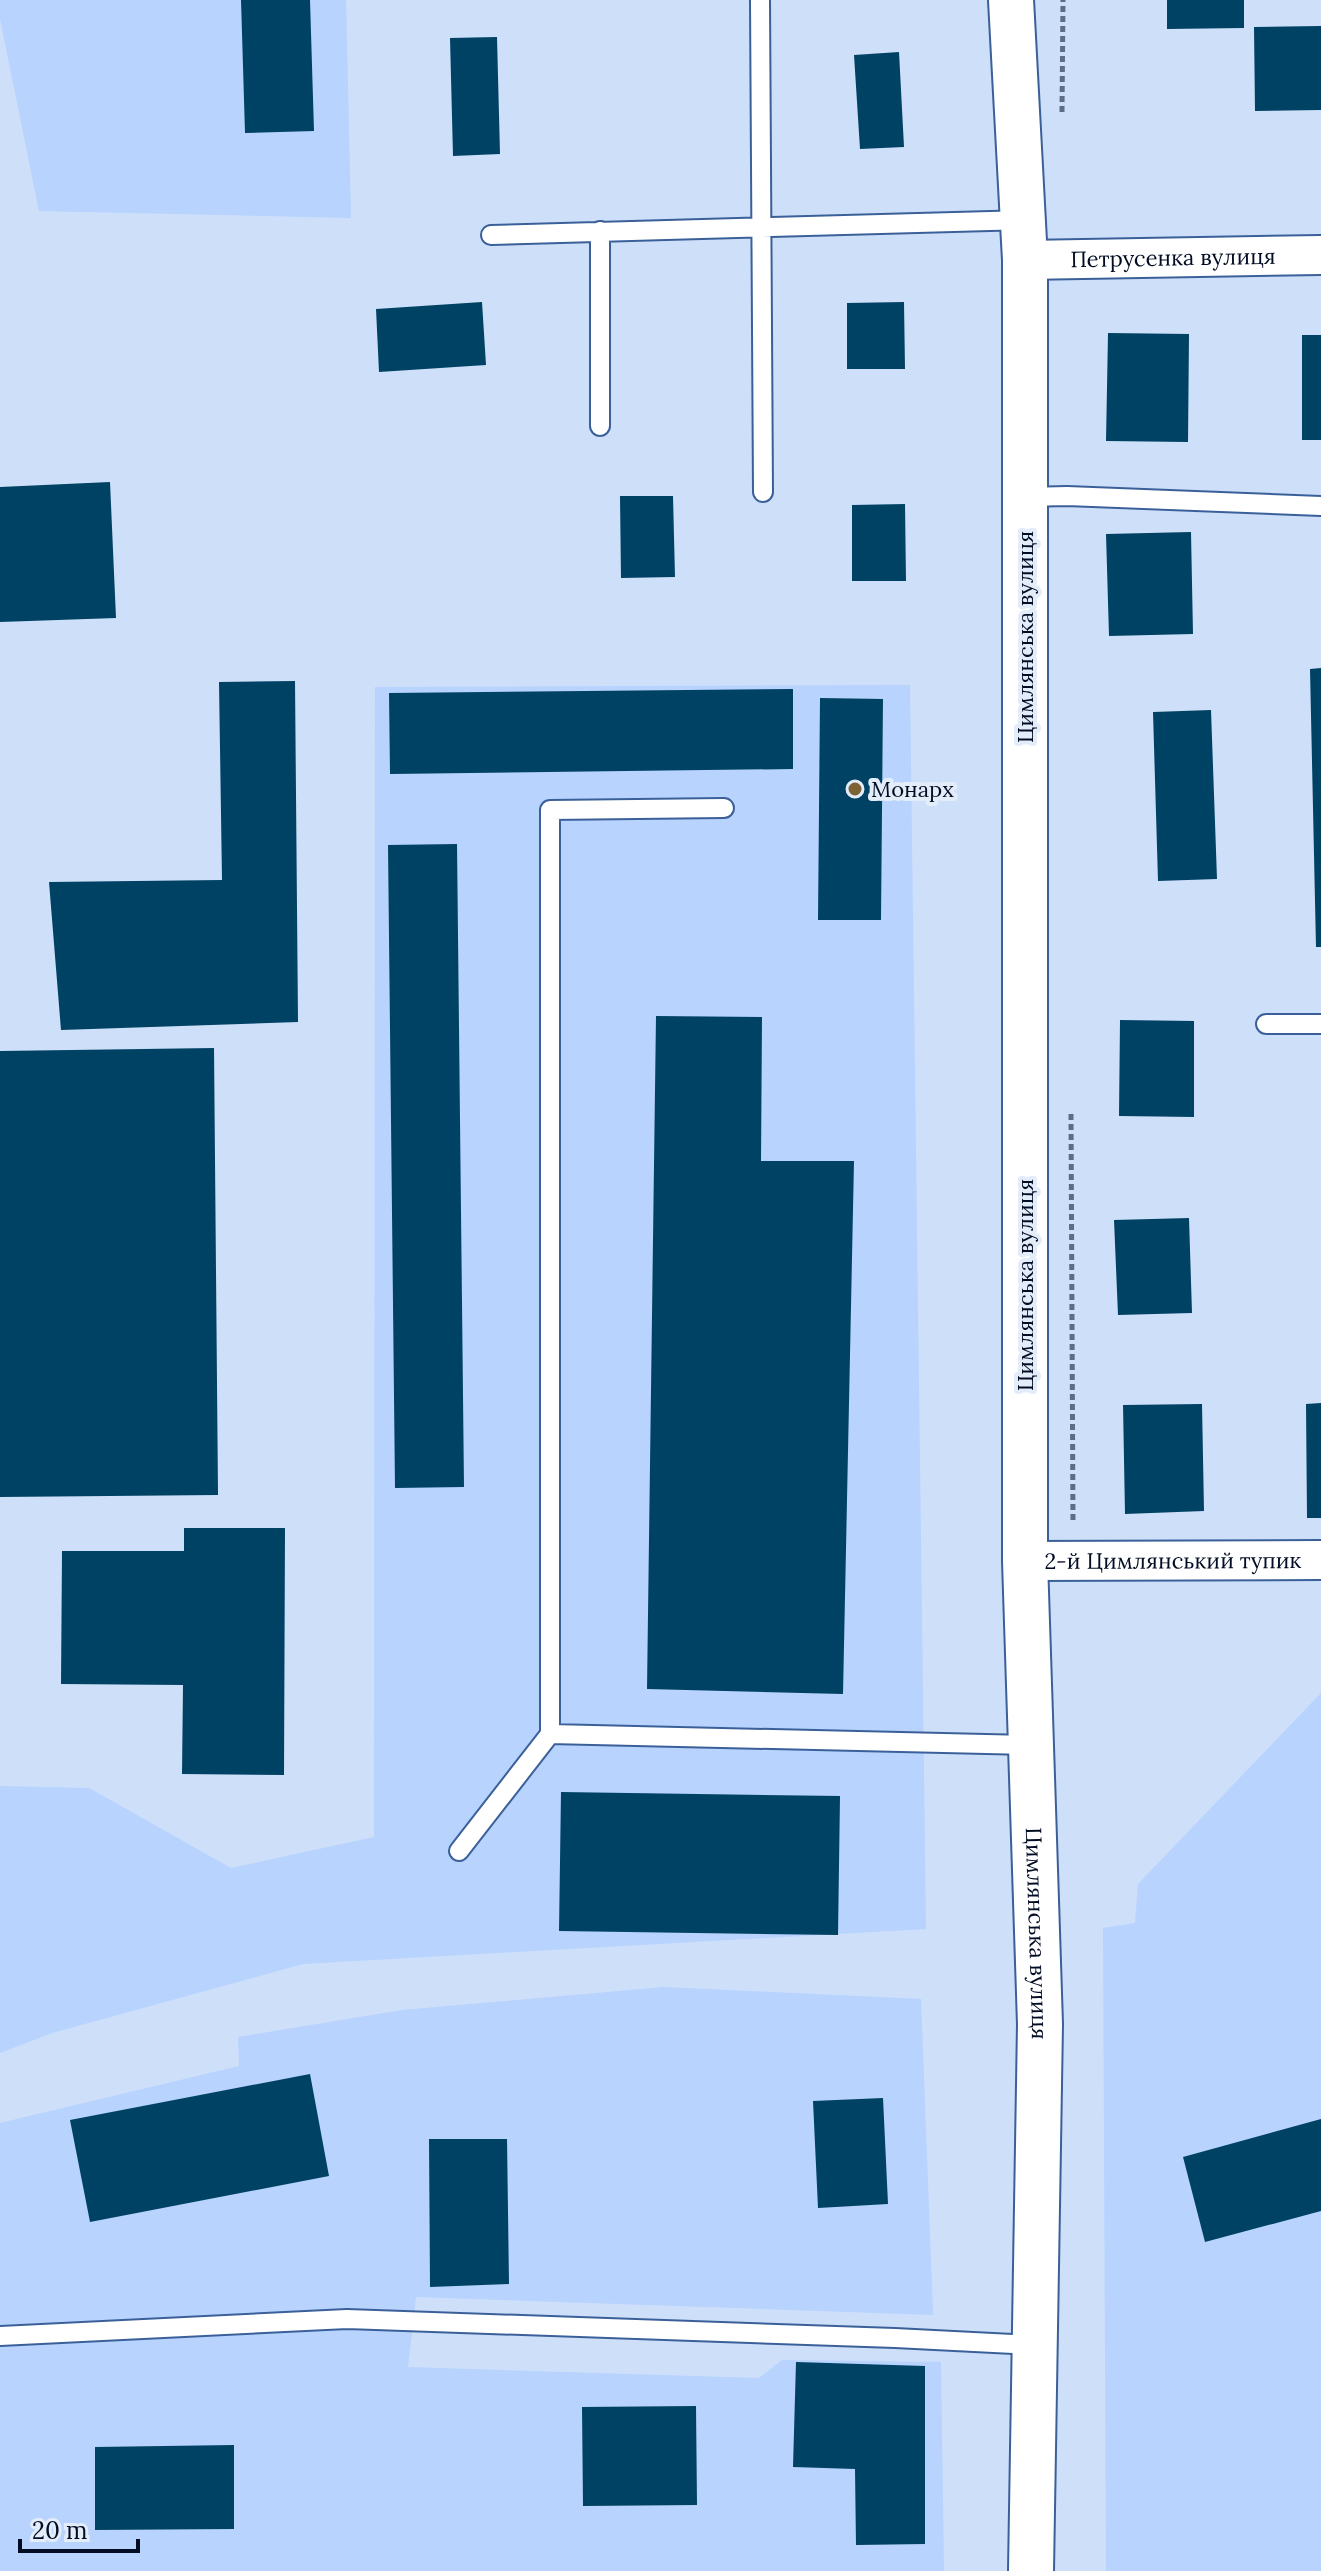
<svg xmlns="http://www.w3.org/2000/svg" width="1321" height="2571" font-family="Lora,serif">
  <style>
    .built { fill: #b7d3fe }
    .building { fill: #004263 }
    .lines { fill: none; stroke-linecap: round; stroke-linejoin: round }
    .service-casing { stroke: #3b6099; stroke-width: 22 }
    .minor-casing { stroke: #3b6099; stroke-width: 42 }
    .tertiary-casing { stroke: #3b6099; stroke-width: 48 }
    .path { stroke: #5f6c85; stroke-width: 5; stroke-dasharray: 6 4; stroke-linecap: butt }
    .service { stroke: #fff; stroke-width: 18 }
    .minor { stroke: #fff; stroke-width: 38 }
    .tertiary { stroke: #fff; stroke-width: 44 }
    .poi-dot { fill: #7d6234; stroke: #e3ecf9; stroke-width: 3 }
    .labels { text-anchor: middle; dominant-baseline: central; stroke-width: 8; stroke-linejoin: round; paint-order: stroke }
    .street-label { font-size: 22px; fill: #020d24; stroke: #e3ecf9 }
    .poi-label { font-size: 22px; fill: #020d24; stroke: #e3ecf9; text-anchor: start }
  </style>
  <rect width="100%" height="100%" fill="#cedffa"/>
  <path class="built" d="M0,0H346L351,218L39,211L0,19Z
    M910,685L926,1929L303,1964L52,2033L0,2053V1786L89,1788L231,1868L374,1837L375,687Z
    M1321,1693V2571H1106L1103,1928L1135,1923L1138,1884Z
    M664,1987L921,1999L933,2315L416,2297L408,2367L759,2378L782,2360L941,2362L944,2571H0V2123L239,2066L238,2037L402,2010Z"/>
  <path class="building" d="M241,0H310L314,131L245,133Z
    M1167,0H1244V28L1167,29Z
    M1321,26V110L1255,111L1254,27Z
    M497,37L500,154L453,156L450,38Z
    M899,52L904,147L860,149L854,55Z
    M482,302L486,365L379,372L376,309Z
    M904,302L905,369H847V303Z
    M1108,333L1189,334L1188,442L1106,441Z
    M1302,335H1321V440H1302Z
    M110,482L116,618L0,622V487Z
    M620,496H673L675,577L621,578Z
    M905,504L906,581H852V505Z
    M1191,532L1193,634L1109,636L1106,534Z
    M1321,668V947H1316L1310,669Z
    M295,681L298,1022L61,1030L49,882L222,880L219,682Z
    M793,689V769L390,774L389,693Z
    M820,698L883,699L881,920H818Z
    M1211,710L1217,879L1158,881L1153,712Z
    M457,844L464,1487L395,1488L388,845Z
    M656,1016L762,1017L761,1161H854L843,1694L647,1689Z
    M1120,1020L1194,1021V1117L1119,1116Z
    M214,1048L218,1495L0,1497V1051Z
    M1189,1218L1192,1313L1118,1315L1114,1220Z
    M1321,1403V1518H1307L1306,1404Z
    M1202,1404L1204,1511L1125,1514L1123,1405Z
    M184,1528H285L284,1775L182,1774L183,1685L61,1684L62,1551H184Z
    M561,1792L840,1796L838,1935L559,1931Z
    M310,2074L329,2176L90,2222L70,2120Z
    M883,2098L888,2204L818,2208L813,2101Z
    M1321,2119V2211L1205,2242L1183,2157Z
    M429,2139H507L509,2284L430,2287Z
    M796,2362L925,2366V2544L856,2545L855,2469L793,2467Z
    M696,2406L697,2505L583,2506L582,2407Z
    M234,2445V2529L95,2530V2447Z"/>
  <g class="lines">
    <defs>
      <path id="service" d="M760,0L763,492
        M600,231V426
        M491,235L1023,220
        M1025,497L1067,496L1321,506
        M1266,1024H1321
        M550,1734V810L724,808
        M459,1851L550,1734L1031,1745
        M0,2336L347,2319L895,2338L1035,2345"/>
      <g id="minor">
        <path id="s1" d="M1025,260L1321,255"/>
        <path id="s2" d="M1025,1561L1321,1560"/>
      </g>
      <g id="tertiary">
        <path id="s3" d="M1011,0L1025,260V1561L1040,2024L1031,2571"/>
      </g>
    </defs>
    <use href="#service" class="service-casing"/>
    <use href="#minor" class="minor-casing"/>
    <use href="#tertiary" class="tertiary-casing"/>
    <path class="path" d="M1062,112L1063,0
      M1071,1114L1073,1524"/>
    <use href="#service" class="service"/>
    <use href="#minor" class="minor"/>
    <use href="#tertiary" class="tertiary"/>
  </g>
  <circle class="poi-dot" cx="855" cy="789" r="8"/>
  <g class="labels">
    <g class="street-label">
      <text stroke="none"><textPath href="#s1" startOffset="148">Петрусенка вулиця</textPath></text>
      <text transform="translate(1025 637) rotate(-90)">Цимлянська вулиця</text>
      <text transform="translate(1025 1285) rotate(-90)">Цимлянська вулиця</text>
      <text stroke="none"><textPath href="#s2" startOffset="148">2-й Цимлянський тупик</textPath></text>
      <text stroke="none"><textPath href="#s3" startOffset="1934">Цимлянська вулиця</textPath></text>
    </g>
    <g class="poi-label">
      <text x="871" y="789">Монарх</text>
    </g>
  </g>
  <path d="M20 2539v12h118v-12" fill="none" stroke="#020d24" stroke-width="4"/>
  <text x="32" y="2539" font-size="24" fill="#020d24" stroke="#e3ecf9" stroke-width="6" paint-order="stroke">20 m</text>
</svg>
